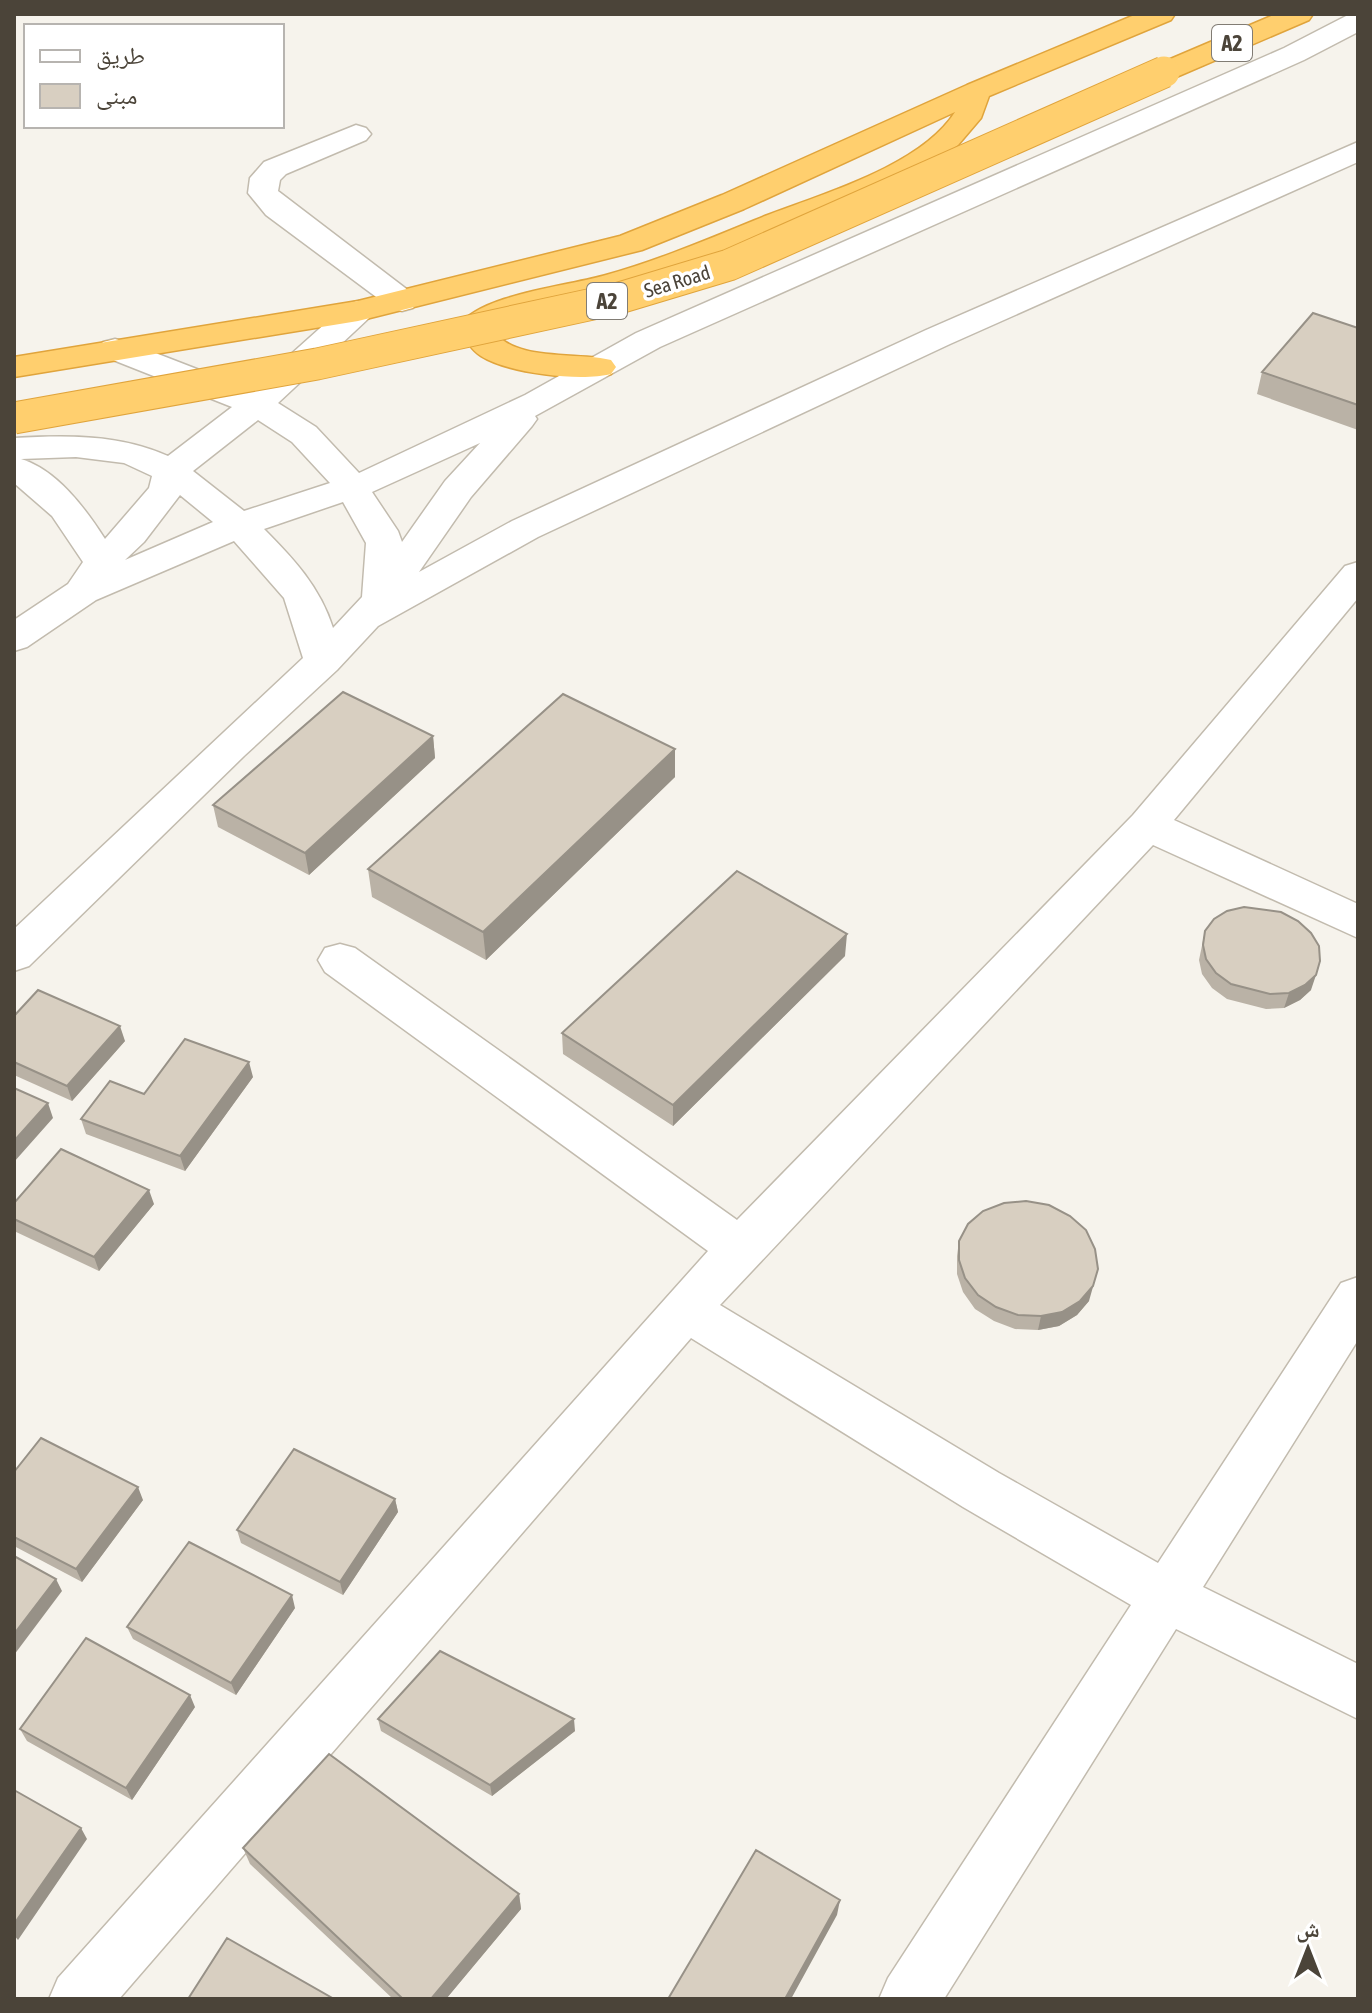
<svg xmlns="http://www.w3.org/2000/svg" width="1372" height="2013" font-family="'Asap Condensed','Noto Naskh Arabic',sans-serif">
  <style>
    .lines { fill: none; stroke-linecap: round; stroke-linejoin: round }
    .minor-casing { stroke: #c2bbae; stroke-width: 3 }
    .highway-casing { stroke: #e0a43c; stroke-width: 3 }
    .minor { fill: #fff; fill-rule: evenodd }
    .highway { fill: #ffcf6e; fill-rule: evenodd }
    .highway-bridge-casing { stroke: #e0a43c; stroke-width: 33; stroke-linecap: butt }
    .highway-bridge { stroke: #ffcf6e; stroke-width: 31 }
    .wall { fill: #bab2a6 }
    .shaded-wall { fill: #979187 }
    .building { fill: #d8cfc1; stroke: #979187; stroke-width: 2 }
    .labels { text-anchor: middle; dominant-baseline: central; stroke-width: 7; stroke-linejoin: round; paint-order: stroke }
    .far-street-label { font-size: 20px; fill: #4b4439; stroke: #fff }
    .shield { fill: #fff; stroke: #817c74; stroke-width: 2 }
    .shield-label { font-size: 22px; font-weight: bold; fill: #4b4439 }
  </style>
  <rect width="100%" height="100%" fill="#f6f3ec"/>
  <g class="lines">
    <defs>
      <path id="minor" d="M1358,14V32L1304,60L660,347L535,416L537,419L532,426L471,497L419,572L512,521L926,330L1358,142V162L950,344L538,537L378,626L337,670L244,756L29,966L14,971V929L303,658L284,598L234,541L96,600L27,647L14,651V620L68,584L83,562L52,516L14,483V438C67,435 119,434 168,456L232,407L103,356L98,349L103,342L115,339L127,342L251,390L347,304L358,301L369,304L374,311L369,318L278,403L316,427L359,473L525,395L636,333L1284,48L1348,15ZM258,420L292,442L330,483L244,511L193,471ZM480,443L445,481L402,542L398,531L372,492ZM76,457L124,463L152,476L149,488L105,539C85,508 57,470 21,459ZM180,495L213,522L125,560L144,542ZM343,502L366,543L362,597L333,628C320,587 293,558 264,529Z
        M356,125L366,128L371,134L366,140L286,174L280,180L278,191L413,294L418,301L413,308L402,311L391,308L266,215L248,193L250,178L264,162Z
        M1358,562V598L1174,820L1358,904V938L1153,845L720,1305L999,1473L1158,1563L1341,1283L1358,1277V1340L1203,1587L1358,1664V1719L1176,1629L944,1999H879L888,1978L1131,1605L963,1507L691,1338L119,1999H49L58,1978L708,1251L325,972L318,960L325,948L340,944L355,948L737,1220L1133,815L1345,566Z"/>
      <path id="highway" d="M1137,14H1175L1171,20L989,96L981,118L958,145L938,160L889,188L667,277L534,312L493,329C511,362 579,352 611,360L616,367L611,374C580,382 508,373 481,356C470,349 464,338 459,326C481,294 569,286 606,275C660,260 713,237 765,216C822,194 921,166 955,112L744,209L642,250L358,321L14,377V357L358,301L620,236L722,195L967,85Z
        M1276,14H1313L1309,20L1174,78L1164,81L1154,78L1150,72L1154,66Z"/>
    </defs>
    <use href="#minor" class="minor-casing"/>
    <use href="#highway" class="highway-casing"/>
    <use href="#minor" class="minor"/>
    <use href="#highway" class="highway"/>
    <defs>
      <path id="highway-bridge" d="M14,418L317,364L616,299L729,265L1164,72"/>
    </defs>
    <use href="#highway-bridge" class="highway-bridge-casing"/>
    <use href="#highway-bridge" class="highway-bridge"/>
  </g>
  <path class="wall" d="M1358,328V430L1257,394L1262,372Z
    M433,736L435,758L309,875L218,827L213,805Z
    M675,749V777L486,960L372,897L368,869Z
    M1205,931L1311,990L1300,1000L1284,1008L1266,1009L1227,999L1212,988L1202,974L1199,960Z
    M845,956L673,1126L563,1054L562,1033Z
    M14,1016L125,1041L72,1101L14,1075Z
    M253,1077L185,1171L86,1134L81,1119L144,1094Z
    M14,1203L154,1204L99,1271L14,1231Z
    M959,1241L1089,1301L1077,1315L1059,1326L1038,1330L1015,1329L994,1321L975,1309L963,1292L957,1274V1256Z
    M14,1472L143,1500L82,1582L14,1546Z
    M395,1499L398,1512L343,1595L241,1543L237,1530Z
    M295,1608L236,1695L133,1639L127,1627Z
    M195,1707L132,1800L27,1741L20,1729Z
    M378,1719L575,1731L492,1796L381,1731Z
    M243,1848L519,1894L521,1909L446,1999H393L250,1864Z"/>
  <path class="shaded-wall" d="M433,736L435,758L309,875L305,853Z
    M675,749V777L486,960L483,932Z
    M847,934L845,956L673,1126V1105Z
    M1316,975L1311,990L1300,1000L1284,1008L1289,993Z
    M120,1026L125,1041L72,1101L67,1086Z
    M249,1062L253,1077L185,1171L180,1156Z
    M48,1103L53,1118L14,1162V1141Z
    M149,1190L154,1204L99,1271L94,1257Z
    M1098,1269L1089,1301L1077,1315L1059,1326L1038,1330L1041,1316Z
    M138,1487L143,1500L82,1582L76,1569Z
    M395,1499L398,1512L343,1595L340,1582Z
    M56,1579L62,1591L14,1655V1634Z
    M292,1595L295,1608L236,1695L231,1683Z
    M190,1695L195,1707L132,1800L126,1788Z
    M574,1719L575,1731L492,1796L490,1785Z
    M81,1828L87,1839L18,1940L14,1935V1924Z
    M519,1894L521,1909L446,1999H431Z
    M840,1900L837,1915L791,1999H785Z"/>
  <path class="building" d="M1313,313L1358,328V405L1262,372Z
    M343,692L433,736L305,853L213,805Z
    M563,694L675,749L483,932L368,869Z
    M737,871L847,934L673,1105L562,1033Z
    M1244,907L1281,912L1298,921L1311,933L1319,946L1320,961L1316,975L1305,985L1289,993L1270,994L1231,984L1216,973L1206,959L1203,945L1205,931L1214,919L1227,911Z
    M38,990L120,1026L67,1086L14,1062V1016Z
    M185,1039L249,1062L180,1156L81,1119L110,1081L144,1094Z
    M14,1088L48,1103L14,1141Z
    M61,1149L149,1190L94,1257L14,1219V1203Z
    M1026,1201L1049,1205L1070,1216L1086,1230L1095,1249L1098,1269L1093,1286L1080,1301L1062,1312L1041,1316L1018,1315L996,1307L978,1295L965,1278L959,1260V1241L968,1224L983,1211L1004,1203Z
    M41,1438L138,1487L76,1569L14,1537V1472Z
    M294,1449L395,1499L340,1582L237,1530Z
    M189,1542L292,1595L231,1683L127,1627Z
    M14,1556L56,1579L14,1634Z
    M86,1638L190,1695L126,1788L20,1729Z
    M440,1651L574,1719L490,1785L378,1719Z
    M329,1754L519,1894L431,1999H403L243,1848Z
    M14,1790L81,1828L14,1924Z
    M756,1850L840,1900L785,1999H668Z
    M227,1938L334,1999H188Z"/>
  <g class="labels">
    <g class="far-street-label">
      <text transform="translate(677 281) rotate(-17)">Sea Road</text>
    </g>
    <g class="shield">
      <rect x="1212" y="25" width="40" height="36" rx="6"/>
      <rect x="587" y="283" width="40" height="36" rx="6"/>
    </g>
    <g class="shield-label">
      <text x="1232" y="43">A2</text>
      <text x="607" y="301">A2</text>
    </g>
  </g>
  <rect width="1372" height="2013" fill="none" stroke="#4b4439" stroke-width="32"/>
  <rect x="24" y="24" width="260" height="104" fill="#ffffff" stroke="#b7b4b0" stroke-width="2"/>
  <rect x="40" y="50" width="40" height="12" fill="#ffffff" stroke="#b7b4b0" stroke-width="2"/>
  <text x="96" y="64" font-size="24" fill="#4b4439">طريق</text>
  <rect x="40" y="84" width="40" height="24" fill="#d8cfc1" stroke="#b7b4b0" stroke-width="2"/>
  <text x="96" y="104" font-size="24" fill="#4b4439">مبنى</text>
  <g transform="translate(1308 1949)" stroke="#ffffff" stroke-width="6" paint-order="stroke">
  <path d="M0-6L14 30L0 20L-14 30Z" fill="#4b4439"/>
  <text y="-12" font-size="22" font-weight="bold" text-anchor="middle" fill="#4b4439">ش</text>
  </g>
</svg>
